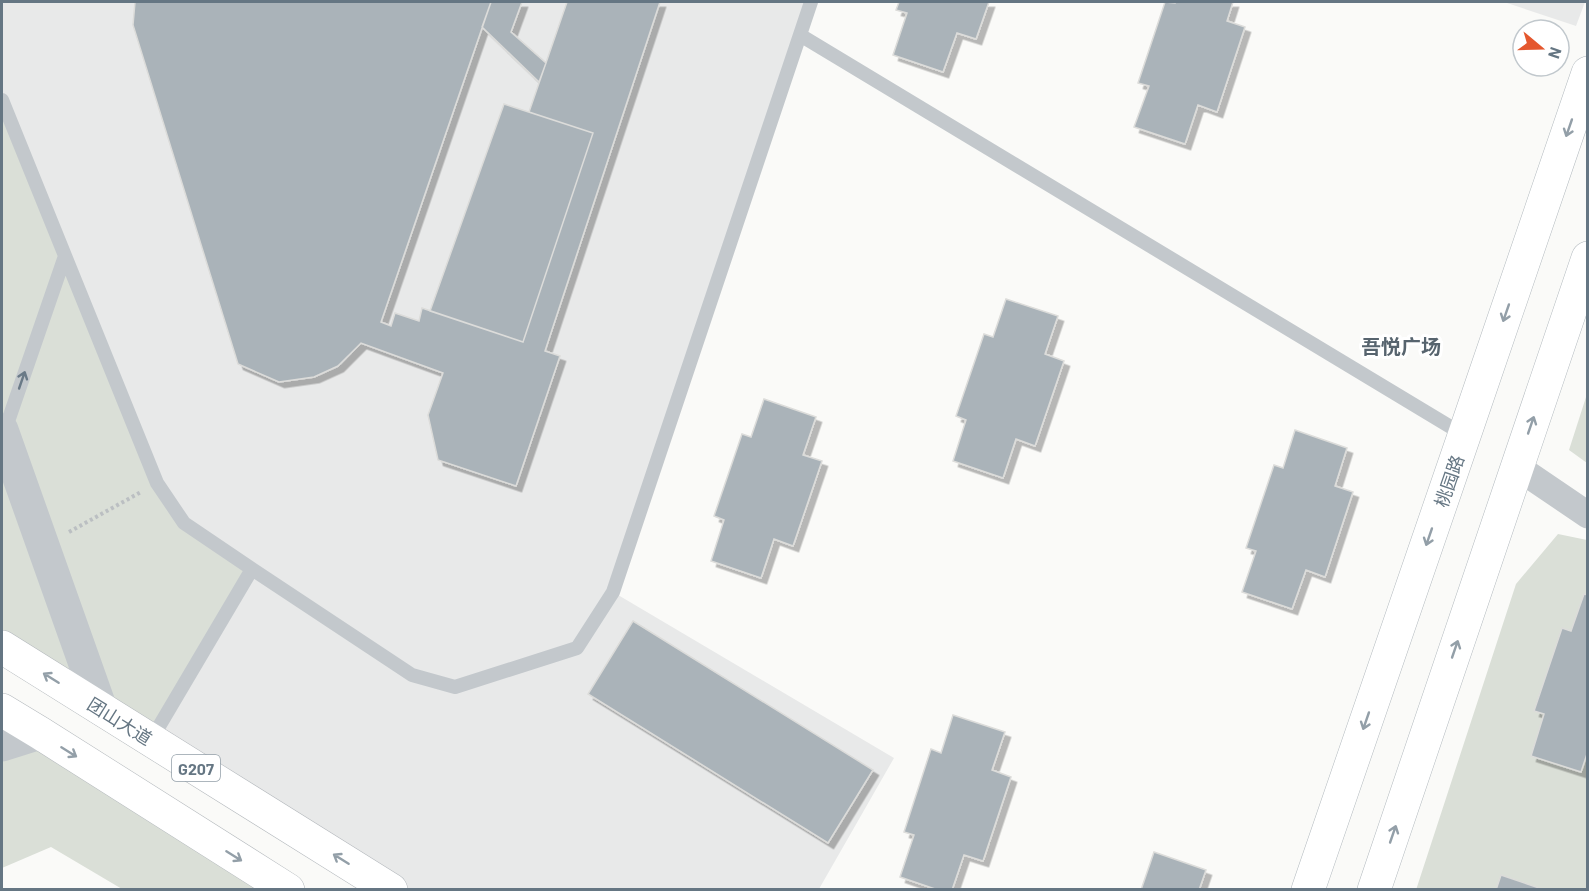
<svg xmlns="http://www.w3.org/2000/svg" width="1589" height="891" font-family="Barlow,'Noto Sans SC',sans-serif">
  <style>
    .built { fill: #e8e9e9 }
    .green { fill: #dadfd7 }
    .building { fill: #aab3b9; stroke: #dcdcda; stroke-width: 1.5; filter: url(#shadow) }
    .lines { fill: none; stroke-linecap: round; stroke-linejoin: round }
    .secondary-casing { stroke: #b3babf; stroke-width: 34 }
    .trunk-casing { stroke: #b4b9bd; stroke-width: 34 }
    .path { stroke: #bbbfc2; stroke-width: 4; stroke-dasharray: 3 3; stroke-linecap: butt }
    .service { stroke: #c3c8cc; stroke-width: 14 }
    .minor { stroke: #c3c8cc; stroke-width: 27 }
    .tertiary { stroke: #c3c8cc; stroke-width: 33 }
    .secondary { stroke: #fff; stroke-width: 33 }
    .trunk { stroke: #fff; stroke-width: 33 }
    .oneway { stroke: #939fa8 }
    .oneway2 { stroke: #6a7a87 }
    .labels { text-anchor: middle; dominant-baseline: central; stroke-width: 6; stroke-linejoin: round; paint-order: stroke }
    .shield { fill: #fff; stroke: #939fa8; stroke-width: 1.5 }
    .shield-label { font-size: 16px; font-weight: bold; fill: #657683 }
    .street-label { font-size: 18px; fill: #657683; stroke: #fff }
    .neighbourhood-label { font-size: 20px; font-weight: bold; fill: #57646e; stroke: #fff }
  </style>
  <defs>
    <filter id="shadow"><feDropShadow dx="5.5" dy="5.5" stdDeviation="0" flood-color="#0004"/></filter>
  </defs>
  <rect width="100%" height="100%" fill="#fafaf8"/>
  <path class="built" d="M2,2H811L613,592L894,758L819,889H391L101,709L2,430Z
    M1504,2H1585L1576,26Z"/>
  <path class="green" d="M2,100L157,483L184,523L252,569L151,740L2,647Z
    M1587,394V463L1569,450Z
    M1558,534L1587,540V889L1416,890L1516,584Z
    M2,710L288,889H122L51,847L2,868Z"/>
  <path class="building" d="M135,2H491L381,322L391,326L395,313L419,321L422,308L523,342L593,133L529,112L567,2H660L545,351L560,356L516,486L438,460L428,415L443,373L361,343L338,366L314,377L279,382L238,364L133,25Z
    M491,2H522L511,32L546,63L539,82L482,27Z
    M899,2H989L976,39L957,33L943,72L893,55L907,13L896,10Z
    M1165,2L1175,3V2H1233L1227,21L1245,27L1217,112L1198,105L1185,144L1134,127L1149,86L1138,83Z
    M504,104L593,133L523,342L430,311Z
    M1006,299L1058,316L1045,354L1064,361L1035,446L1016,439L1003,478L953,461L966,420L956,416L984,334L993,337Z
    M764,399L816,417L803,455L822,461L793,546L774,539L761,578L711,561L724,520L714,516L742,434L751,437Z
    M1295,430L1347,448L1335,486L1353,492L1325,577L1306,570L1292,609L1242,592L1256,551L1246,548L1274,465L1283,468Z
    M1584,594L1588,595V751L1581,772L1531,756L1544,714L1534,711L1562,628L1571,631Z
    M633,621L873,770L828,843L588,694Z
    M953,715L1005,732L992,770L1011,777L983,861L964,855L952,890H938L900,877L914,835L904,832L931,749L941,753Z
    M1154,852L1206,870L1199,890H1141Z
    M1501,875L1542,889V890H1496Z"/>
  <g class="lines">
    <defs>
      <path id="secondary" d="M1308,890L1464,436L1588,73
        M1374,890L1588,258"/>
      <path id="trunk" d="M2,647L391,890
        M2,710L40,733L288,890"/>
    </defs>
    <use href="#secondary" class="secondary-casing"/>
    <use href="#trunk" class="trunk-casing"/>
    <path class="path" d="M69,532L141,492"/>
    <path class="service" d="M800,35L1464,435
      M2,100L157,483L184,523L252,569
      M4,433L65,256
      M151,740L252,569L412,675L455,687L577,648L613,592L811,2"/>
    <path class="minor" d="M1517,467L1588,515"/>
    <path class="tertiary" d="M2,430L101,709
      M2,745L40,733"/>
    <use href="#secondary" class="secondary"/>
    <use href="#trunk" class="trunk"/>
  </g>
  <defs><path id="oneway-shaft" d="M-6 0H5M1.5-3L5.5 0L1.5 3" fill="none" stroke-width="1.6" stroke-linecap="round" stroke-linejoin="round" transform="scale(1.5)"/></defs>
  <g class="oneway">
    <use href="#oneway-shaft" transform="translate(1569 128) rotate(109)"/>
    <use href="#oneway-shaft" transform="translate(1506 313) rotate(109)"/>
    <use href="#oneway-shaft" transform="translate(1531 425) rotate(-71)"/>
    <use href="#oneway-shaft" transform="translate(1429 537) rotate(109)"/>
    <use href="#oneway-shaft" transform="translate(1455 649) rotate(-71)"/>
    <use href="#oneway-shaft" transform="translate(51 678) rotate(-148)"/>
    <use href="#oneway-shaft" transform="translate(1366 721) rotate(109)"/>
    <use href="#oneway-shaft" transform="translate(69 752) rotate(32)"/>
    <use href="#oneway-shaft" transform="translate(1393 834) rotate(-71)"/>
    <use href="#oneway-shaft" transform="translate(234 856) rotate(32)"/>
    <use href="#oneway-shaft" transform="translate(341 859) rotate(-148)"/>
  </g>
  <use class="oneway2" href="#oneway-shaft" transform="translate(22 380) rotate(-71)"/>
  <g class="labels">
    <rect class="shield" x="172" y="755" width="48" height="26" rx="4.5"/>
    <g class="shield-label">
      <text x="196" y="768">G207</text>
    </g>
    <g class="street-label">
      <text transform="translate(1449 481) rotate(-71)">桃园路</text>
      <text transform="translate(120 721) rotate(32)">团山大道</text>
    </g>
    <g class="neighbourhood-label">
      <text x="1401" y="346">吾悦广场</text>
    </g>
  </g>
  <rect width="1589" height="891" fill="none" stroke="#657683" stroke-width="6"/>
  <g transform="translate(1541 48) rotate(109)"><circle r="28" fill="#ffffff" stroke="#c1c8cd" stroke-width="1.5"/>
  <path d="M0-4.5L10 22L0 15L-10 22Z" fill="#e4572e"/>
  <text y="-9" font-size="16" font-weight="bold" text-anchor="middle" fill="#657683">N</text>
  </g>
</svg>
